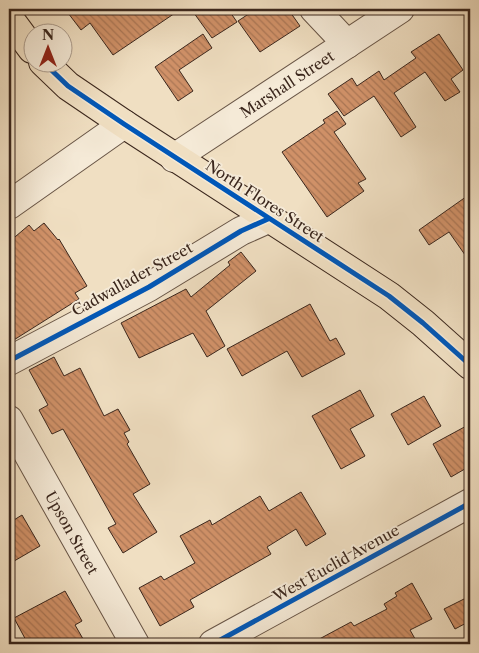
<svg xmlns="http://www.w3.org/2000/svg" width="479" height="653" font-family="'Libre Caslon Text',serif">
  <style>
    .building { fill: url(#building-back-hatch); stroke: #3b271d }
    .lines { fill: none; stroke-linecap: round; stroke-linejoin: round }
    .minor-casing { stroke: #685546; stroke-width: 30 }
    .major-casing { stroke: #3b271d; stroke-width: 30 }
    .minor { stroke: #f5ead7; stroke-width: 28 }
    .major { stroke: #f0dfc2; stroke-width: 28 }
    .cycleway-casing { stroke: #f5ead7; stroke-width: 8 }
    .cycleway { stroke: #0057b8; stroke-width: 5 }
    .labels { text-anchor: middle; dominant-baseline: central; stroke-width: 4; stroke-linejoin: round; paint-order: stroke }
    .street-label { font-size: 15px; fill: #3b271d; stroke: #f5ead7 }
  </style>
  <defs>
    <pattern id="building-back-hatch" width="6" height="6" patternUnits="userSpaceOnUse" patternTransform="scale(1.25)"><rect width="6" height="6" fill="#d09168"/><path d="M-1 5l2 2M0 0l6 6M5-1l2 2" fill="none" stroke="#aa7655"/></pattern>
  </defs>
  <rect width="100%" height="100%" fill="#f0dfc2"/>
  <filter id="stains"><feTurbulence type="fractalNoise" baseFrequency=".004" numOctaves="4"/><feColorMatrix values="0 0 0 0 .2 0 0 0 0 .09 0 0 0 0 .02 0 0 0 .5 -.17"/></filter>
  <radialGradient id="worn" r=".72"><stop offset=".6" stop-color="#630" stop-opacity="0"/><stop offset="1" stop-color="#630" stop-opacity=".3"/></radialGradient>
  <path class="building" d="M65,9H181L113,55L90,23L81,30Z
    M191,9H228L237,22L212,38Z
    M256,9H288L300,26L260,52L238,21Z
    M203,34L212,48L179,70L193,91L178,101L155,67Z
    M439,34L463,70L451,79L460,92L445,101L425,72L394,93L416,127L401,137L374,96L344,116L328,94L352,78L357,86L379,71L384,80L416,58L411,52Z
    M337,111L346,124L334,132L366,179L358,183L364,191L327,217L282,152L325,123L323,120Z
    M470,194V262L449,232L429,245L419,230Z
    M44,223L58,240L59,239L87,286L75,293L79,299L9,343V242L29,225L34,231Z
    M241,252L256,271L206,311L225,346L207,357L193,333L139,358L121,323L186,289L191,297L230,265L228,262Z
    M310,304L330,341L336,338L345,354L302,377L287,351L242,376L227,349Z
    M54,357L64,376L80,368L104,416L118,409L130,430L124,433L129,442L127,444L150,484L133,494L157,532L123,553L108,528L116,524L63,429L52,434L39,410L48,405L29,370Z
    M360,390L374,416L350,429L365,456L341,469L312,416Z
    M424,396L441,426L408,445L391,414Z
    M470,424V466L451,477L433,444Z
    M301,492L326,534L306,546L296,529L267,547L271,554L190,600L194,607L160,626L139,588L161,576L164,580L195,563L180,536L210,520L212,525L260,496L269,511Z
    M22,515L40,546L9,564V523Z
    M412,583L432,619L410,630L418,644H310L351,622L354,626L387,609L384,604L397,596L395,593Z
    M65,591L82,621L75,625L86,644H28L14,618Z
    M464,599L470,610V621L455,629L444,609Z"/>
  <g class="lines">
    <defs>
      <g id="minor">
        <path d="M314,9L347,44"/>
        <path id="s1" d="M174,158L400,9"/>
        <path d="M9,205L124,124"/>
        <path d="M9,361L149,287L241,231L268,219"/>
        <path id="s2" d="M9,420L135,644"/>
        <path d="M213,644L470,503"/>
      </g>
      <path id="major" d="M9,18L32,49
        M43,62L68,86L124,124L389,296L423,323L470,365"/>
    </defs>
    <use href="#minor" class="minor-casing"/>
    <use href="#major" class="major-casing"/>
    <use href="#minor" class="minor"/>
    <use href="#major" class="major"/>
    <defs>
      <path id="cycleway" d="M43,62L68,86L124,124L389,296L423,323L470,365
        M9,361L149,287L241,231L268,219
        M213,644L470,503"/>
    </defs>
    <use href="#cycleway" class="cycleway-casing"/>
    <use href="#cycleway" class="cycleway"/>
  </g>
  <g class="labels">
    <g class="street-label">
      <text stroke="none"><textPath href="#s1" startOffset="135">Marshall Street</textPath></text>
      <text transform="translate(265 201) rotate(33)">North Flores Street</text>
      <text transform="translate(132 279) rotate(-29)">Cadwallader Street</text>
      <text stroke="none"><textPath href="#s2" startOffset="129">Upson Street</textPath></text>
      <text transform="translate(336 563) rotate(-29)">West Euclid Avenue</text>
    </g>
  </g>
  <rect width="479" height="653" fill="none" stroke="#f0dfc2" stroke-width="30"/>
  <rect x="10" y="10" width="459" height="633" fill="none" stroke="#3b271d" stroke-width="2.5"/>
  <rect x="15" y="15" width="449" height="623" fill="none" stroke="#3b271d"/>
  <g transform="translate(48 48)"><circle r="24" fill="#f5ead7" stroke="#ab9c8d"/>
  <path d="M0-4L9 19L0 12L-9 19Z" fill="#8f2418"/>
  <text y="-8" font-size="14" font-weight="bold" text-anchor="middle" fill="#3b271d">N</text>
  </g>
  <rect width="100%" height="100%" filter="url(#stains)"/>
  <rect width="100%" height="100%" fill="url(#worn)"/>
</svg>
